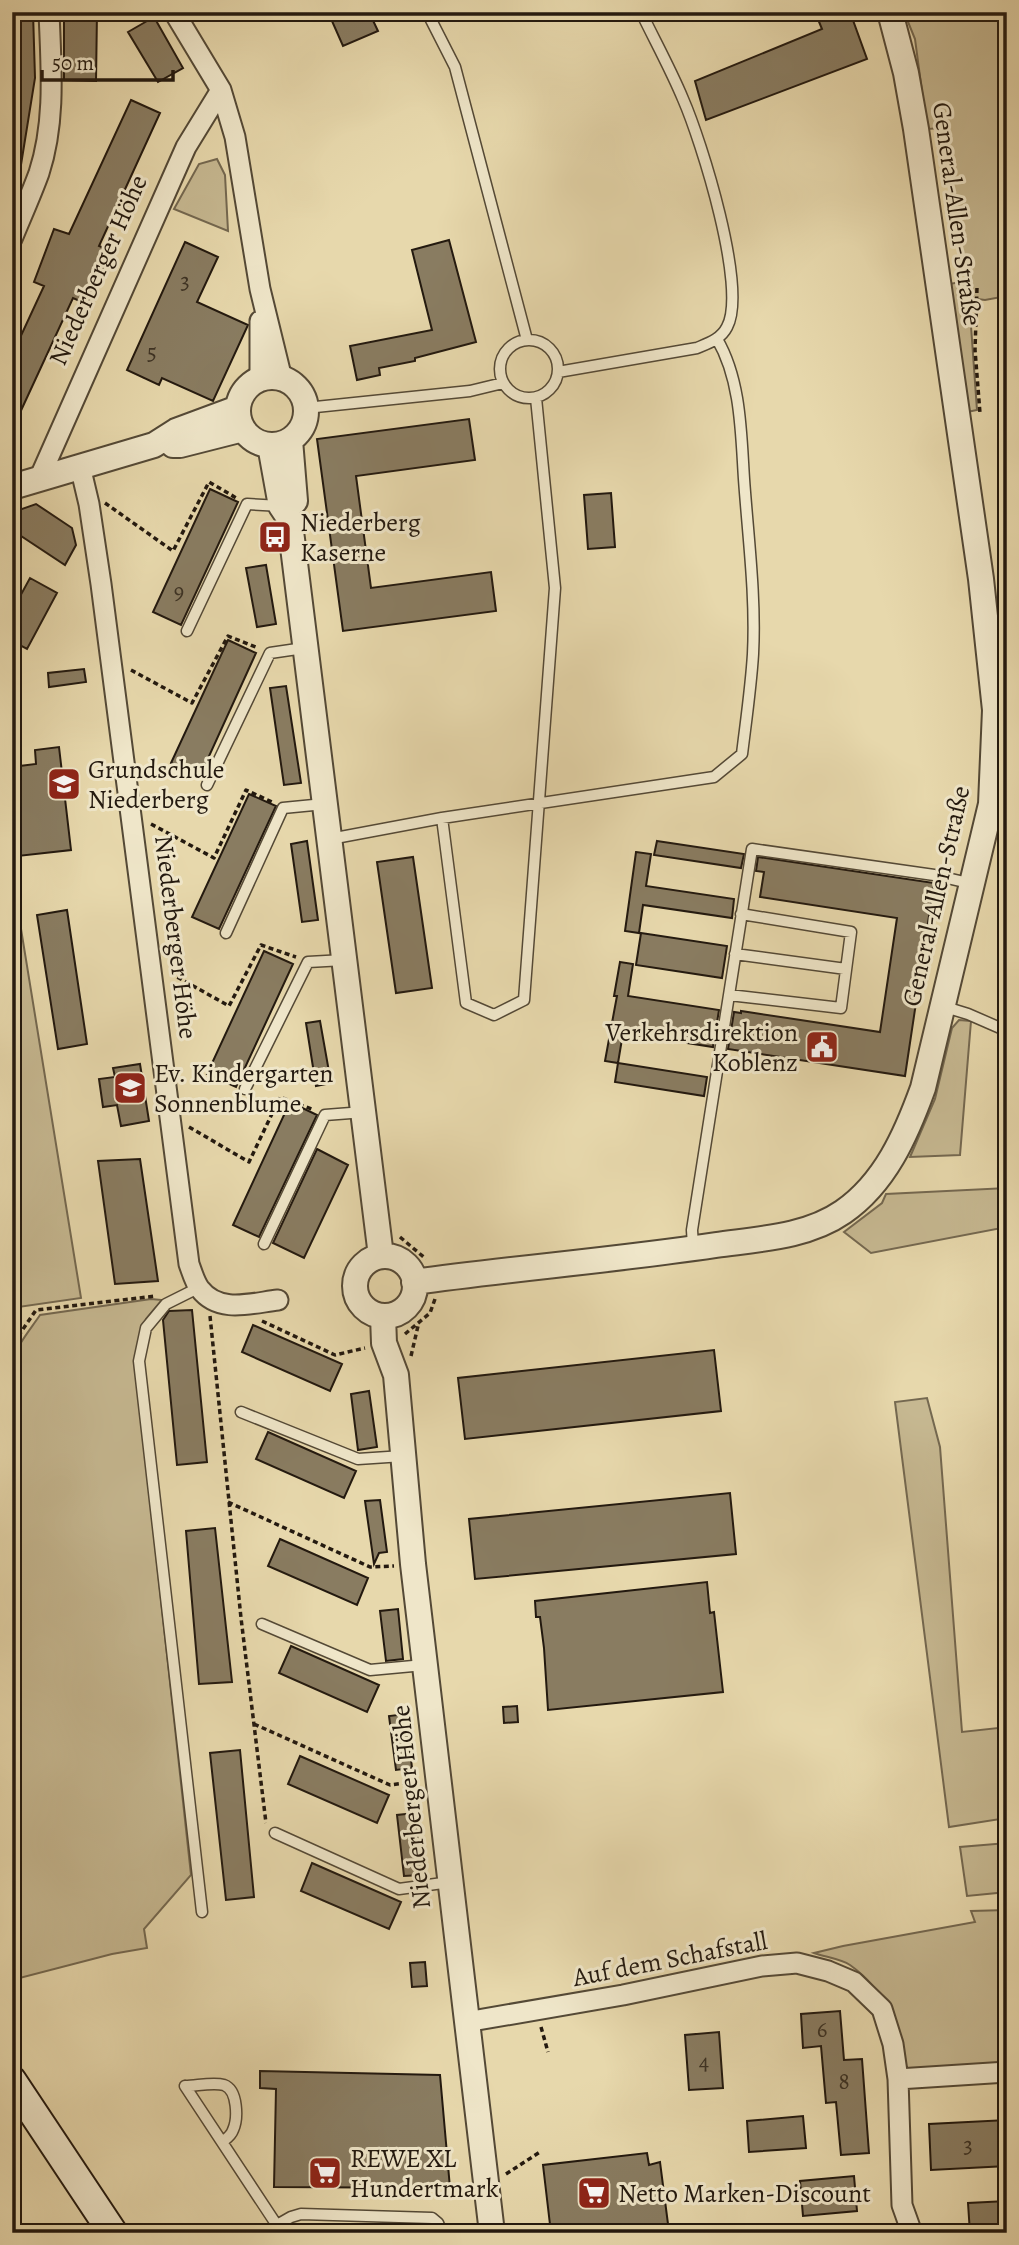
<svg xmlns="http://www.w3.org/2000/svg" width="1019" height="2245" font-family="Alegreya,serif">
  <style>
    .green { fill: #c6b891; stroke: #746850; stroke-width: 2 }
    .building { fill: #897c61; stroke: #23190f; stroke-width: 2 }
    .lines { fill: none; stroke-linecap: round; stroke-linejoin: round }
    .service-casing { stroke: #544936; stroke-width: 13 }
    .minor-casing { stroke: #544936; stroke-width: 23 }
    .tertiary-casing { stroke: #544936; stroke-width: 28 }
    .secondary-casing { stroke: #23190f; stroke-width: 32 }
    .path { stroke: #23190f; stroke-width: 3.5; stroke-dasharray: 5 3.5; stroke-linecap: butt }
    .service { stroke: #efe6c9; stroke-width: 10 }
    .minor { stroke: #efe6c9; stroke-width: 19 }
    .tertiary { stroke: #efe6c9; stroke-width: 24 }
    .secondary { stroke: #efe6c9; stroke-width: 28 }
    .labels { text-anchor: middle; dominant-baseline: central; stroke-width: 6; stroke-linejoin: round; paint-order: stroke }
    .number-label { font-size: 23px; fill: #3c3224 }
    .street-label { font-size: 26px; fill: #23190f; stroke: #efe6c9 }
    .poi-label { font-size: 26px; fill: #23190f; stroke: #efe6c9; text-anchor: start }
  </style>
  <rect width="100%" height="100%" fill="#e7d8ac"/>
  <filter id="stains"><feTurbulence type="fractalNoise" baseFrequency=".00286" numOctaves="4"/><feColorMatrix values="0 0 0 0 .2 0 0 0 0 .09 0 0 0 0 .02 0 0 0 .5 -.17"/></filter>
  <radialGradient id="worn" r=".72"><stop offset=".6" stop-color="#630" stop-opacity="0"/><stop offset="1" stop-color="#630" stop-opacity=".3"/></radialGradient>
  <path class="green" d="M904,12H1007V296L985,300L969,298L977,410L967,412L949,284L967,281L943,128L927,129L915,39Z
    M217,159L225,175L228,231L174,209L199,164Z
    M12,892H15L81,1298L18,1307L20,1316L12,1328Z
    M959,1020L971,1021L960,1155L910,1157L935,1099L952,1028Z
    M1007,1188V1227L871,1253L844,1232L882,1203L886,1194Z
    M151,1299L162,1300L146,1319L135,1361L191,1875L144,1929L147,1948L112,1954L12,1980V1422L17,1415C15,1399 10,1381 12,1364C15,1347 30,1330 40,1315Z
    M927,1398L940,1447L962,1732L1007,1727V1818L949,1827L895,1402Z
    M1007,1843V1892L967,1896L960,1847Z
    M1007,1910V2066L906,2069C903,2030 884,1989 850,1965C841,1959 825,1957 814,1953L843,1946L975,1922L971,1911Z"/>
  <path class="building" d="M12,12H33L35,78L20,171H12Z
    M64,12H97L96,81L64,80Z
    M328,12H369L378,31L343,46Z
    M815,12H850L867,59L706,120L695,81L822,29Z
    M154,17L183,68L158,82L128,32Z
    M131,100L160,113L99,246L114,252L89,305L73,298L12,430V355L44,286L34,282L54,229L69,234Z
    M449,240L476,342L415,358V361L379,368L380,375L357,380L350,346L432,330L412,250Z
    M185,242L218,257L197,302L248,325L213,401L162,378L159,385L127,370Z
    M469,419L475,460L356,476L371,588L491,572L496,611L343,631L317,439Z
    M210,489L238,502L181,625L153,612Z
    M611,493L615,547L588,549L584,495Z
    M36,504L72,528L76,545L65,565L12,530V520L19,510Z
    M266,565L276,624L257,627L246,568Z
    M30,578L57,593L27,649L12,641V611Z
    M228,640L256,653L200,776L171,763Z
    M84,669L86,682L49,687L48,673Z
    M286,686L301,783L284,785L270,688Z
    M59,747L71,850L18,856L17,848H12V767L36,764L35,750Z
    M249,794L276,806L219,929L192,917Z
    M307,841L318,920L302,922L291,844Z
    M657,841L744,854L741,868L654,855Z
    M636,852L651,854L646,886L734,899L732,918L643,905L639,933L625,931Z
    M413,857L432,988L396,993L377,862Z
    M758,857L934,883L905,1076L728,1049L734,1012L741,1013V1011L880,1032L897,918L760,897L764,872L756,871Z
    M67,910L87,1044L58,1049L37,915Z
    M641,933L727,946L722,978L636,965Z
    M264,951L293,964L236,1087L207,1074Z
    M620,962L633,964L628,996L719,1010L713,1047L623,1033L618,1063L605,1061L614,1012L617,996H614Z
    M320,1021L331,1083L316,1086L306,1023Z
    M618,1063L707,1077L704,1096L615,1082Z
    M140,1064L149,1121L121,1126L117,1105L103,1107L99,1079L115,1077L113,1068Z
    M290,1102L317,1115L259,1237L233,1225Z
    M317,1149L348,1165L304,1258L273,1243Z
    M140,1159L158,1281L115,1284L98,1161Z
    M192,1310L207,1462L177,1465L163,1320L169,1311Z
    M253,1325L342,1364L330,1391L242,1352Z
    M714,1350L721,1411L465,1439L458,1378Z
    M369,1391L377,1447L358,1450L351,1394Z
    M268,1432L356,1471L344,1498L256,1459Z
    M730,1493L736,1554L475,1579L469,1519Z
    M380,1500L387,1552L379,1553L374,1564L365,1501Z
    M215,1528L232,1682L199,1684L186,1531Z
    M280,1539L368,1578L357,1605L268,1566Z
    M707,1582L710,1613L714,1612L723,1692L548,1710L544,1648L540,1617H536L535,1601Z
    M398,1609L403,1659L386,1661L380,1611Z
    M291,1646L379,1685L367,1712L279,1673Z
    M517,1706L518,1722L504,1723L503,1707Z
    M406,1714L412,1768L396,1770L389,1716Z
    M240,1750L254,1897L226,1900L210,1753Z
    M300,1756L389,1795L377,1823L288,1784Z
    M415,1813L421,1875L404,1876L397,1815Z
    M312,1863L401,1902L389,1929L301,1891Z
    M425,1962L427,1986L412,1987L410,1963Z
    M840,2011L844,2060L862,2059L869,2153L841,2155L836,2102L826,2103L821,2046L803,2048L801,2014Z
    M719,2032L723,2088L689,2090L685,2035Z
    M260,2071L440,2075L450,2188L274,2187L276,2089L260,2088Z
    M803,2116L806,2148L749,2152L747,2121Z
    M1007,2120V2166L931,2170L929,2124Z
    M647,2153L649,2165L660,2162L668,2224L595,2233H551L543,2165Z
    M854,2176L857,2211L803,2216L800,2181Z
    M1007,2201V2233H970L968,2203Z"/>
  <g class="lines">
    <defs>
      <path id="service" d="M427,12L455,67L527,340
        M500 369a29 29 0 1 1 58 0a29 29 0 1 1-58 0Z
        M558,372L697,348C709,343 721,339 727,327C748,289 701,140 683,99C671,70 655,41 641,12
        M306,408L470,391L503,383
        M187,631L247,504L281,506
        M207,785L270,653L304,648
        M442,818L466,1003L494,1015L524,1000L555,588L536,398
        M330,839L442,818L714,777L742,754C746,721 751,687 753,654C756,597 748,536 744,479C741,433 741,380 717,339
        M226,933L283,808L324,804
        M735,954L846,969
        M729,995L841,1008L851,932L741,914
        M942,1006L968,1014L1007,1031
        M245,1089L308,962L344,960
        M264,1244L325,1115L364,1112
        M693,1246L692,1230L752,849L934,875L973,884
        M198,1288L166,1304L146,1328L139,1361L202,1912
        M241,1412L358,1459L403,1456
        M262,1624L370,1670L424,1665
        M275,1833L399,1889L450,1882
        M185,2086L282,2233
        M185,2086C196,2086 213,2082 224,2085C238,2090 238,2119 233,2130C231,2136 227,2138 222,2142
        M277,2225L291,2217L301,2214L432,2218L438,2223L442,2233"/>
      <path id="minor" d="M174,12L221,90L235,137L260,289L282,379
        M12,239C21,217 31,195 39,173C56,121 51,66 49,12
        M260,321V379
        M80,466L89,504L101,584L189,1264C192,1272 195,1283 200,1289C219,1314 252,1303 278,1300
        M39,479L186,147L221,90
        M466,2022L623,1995L762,1966L797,1963L828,1971L854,1982L882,2009L893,2044L898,2079L902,2205L912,2233
        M898,2079L1007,2072"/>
      <path id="tertiary" d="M238 411a34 34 0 1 1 68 0a34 34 0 1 1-68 0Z
        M290,440L295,501
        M173,445H180L243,429
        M270,445L281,506L289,518L292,539L381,1256
        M12,487L154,445L176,431L238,408
        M355 1286a30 30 0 1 1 60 0a30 30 0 1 1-60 0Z
        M414,1282C515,1268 616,1260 716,1245C759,1239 807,1237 843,1212C885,1183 906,1135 923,1088L991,804L995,710L981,579L916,129L906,73L890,12
        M383,1316L384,1343L396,1375L413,1564L492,2233"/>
      <path id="secondary" d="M12,2081L113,2233"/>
    </defs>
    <use href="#service" class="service-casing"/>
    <use href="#minor" class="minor-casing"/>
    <use href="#tertiary" class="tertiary-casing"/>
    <use href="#secondary" class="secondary-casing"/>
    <path class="path" d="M977,288L975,350L980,413
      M299,377L310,389L313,396
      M309,435L316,420
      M105,503L173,551L209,482L238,499
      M131,670L192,703L228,636L258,648
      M151,824L214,858L246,790L272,802
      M170,973L229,1006L261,945L296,957
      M189,1127L249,1162L280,1097L314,1110
      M400,1237L426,1259
      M210,1316L241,1618L266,1823
      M262,1321L335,1355L365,1348
      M405,1334L430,1313L435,1299
      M12,1352L19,1335L36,1310L156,1296
      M411,1356L418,1326
      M228,1502L370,1567L394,1566
      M254,1724L390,1785L418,1781
      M541,2027L548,2052
      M506,2174L540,2152"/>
    <use href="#service" class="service"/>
    <use href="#minor" class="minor"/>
    <use href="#tertiary" class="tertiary"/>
    <use href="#secondary" class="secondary"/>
  </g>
  <defs>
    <symbol id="bus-square" viewBox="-11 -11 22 22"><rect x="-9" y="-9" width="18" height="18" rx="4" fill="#8f2418" stroke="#efe6c9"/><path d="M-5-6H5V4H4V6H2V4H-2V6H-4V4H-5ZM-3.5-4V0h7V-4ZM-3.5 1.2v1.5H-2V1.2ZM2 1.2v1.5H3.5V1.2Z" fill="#fff"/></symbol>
    <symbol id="school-square" viewBox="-11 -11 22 22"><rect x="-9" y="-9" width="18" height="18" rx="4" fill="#8f2418" stroke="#efe6c9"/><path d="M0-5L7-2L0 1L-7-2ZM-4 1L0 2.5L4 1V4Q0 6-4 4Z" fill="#fff"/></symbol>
    <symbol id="civic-square" viewBox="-11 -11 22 22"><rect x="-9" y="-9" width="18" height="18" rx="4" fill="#8f2418" stroke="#efe6c9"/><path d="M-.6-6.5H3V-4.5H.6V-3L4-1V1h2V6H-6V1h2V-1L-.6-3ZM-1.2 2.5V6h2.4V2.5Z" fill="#fff"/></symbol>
    <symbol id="supermarket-square" viewBox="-11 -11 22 22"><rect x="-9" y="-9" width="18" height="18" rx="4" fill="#8f2418" stroke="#efe6c9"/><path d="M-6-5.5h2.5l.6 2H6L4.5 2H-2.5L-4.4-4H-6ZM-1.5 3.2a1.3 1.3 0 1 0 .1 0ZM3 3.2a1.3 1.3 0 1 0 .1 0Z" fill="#fff"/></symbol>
  </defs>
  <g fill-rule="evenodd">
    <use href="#bus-square" x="256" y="518" width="38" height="38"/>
    <use href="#school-square" x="45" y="765" width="38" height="38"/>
    <use href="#civic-square" x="803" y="1028" width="38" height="38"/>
    <use href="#school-square" x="111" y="1069" width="38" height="38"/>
    <use href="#supermarket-square" x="306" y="2154" width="38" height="38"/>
    <use href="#supermarket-square" x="575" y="2174" width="38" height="38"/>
  </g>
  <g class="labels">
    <g class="number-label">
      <text x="185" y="281">3</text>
      <text x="152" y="352">5</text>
      <text x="179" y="591">9</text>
      <text x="822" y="2029">6</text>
      <text x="704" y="2061">4</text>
      <text x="844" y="2081">8</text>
      <text x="968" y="2145">3</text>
    </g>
    <g class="street-label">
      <text transform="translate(957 214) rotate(82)">General-Allen-Straße</text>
      <text transform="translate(98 270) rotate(-66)">Niederberger Höhe</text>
      <text transform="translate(936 896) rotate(-77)">General-Allen-Straße</text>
      <text transform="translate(176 937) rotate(83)">Niederberger Höhe</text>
      <text transform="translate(411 1807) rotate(-96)">Niederberger Höhe</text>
      <text transform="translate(670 1959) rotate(-11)">Auf dem Schafstall</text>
    </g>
    <g class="poi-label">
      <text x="300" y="522">Niederberg<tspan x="300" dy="30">Kaserne</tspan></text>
      <text x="88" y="769">Grundschule<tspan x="88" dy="30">Niederberg</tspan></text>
      <text x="798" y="1032" text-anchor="end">Verkehrsdirektion<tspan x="798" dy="30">Koblenz</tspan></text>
      <text x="154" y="1073">Ev. Kindergarten<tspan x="154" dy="30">Sonnenblume</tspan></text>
      <text x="350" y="2158">REWE XL<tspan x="350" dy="30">Hundertmark</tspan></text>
      <text x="618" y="2193">Netto Marken-Discount</text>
    </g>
  </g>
  <rect width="1019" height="2245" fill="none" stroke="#e7d8ac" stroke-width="42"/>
  <rect x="14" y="14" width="991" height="2217" fill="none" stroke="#23190f" stroke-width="3.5"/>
  <rect x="21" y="21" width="977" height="2203" fill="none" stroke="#23190f" stroke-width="2"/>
  <path d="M42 70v10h131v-10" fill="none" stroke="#23190f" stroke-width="3.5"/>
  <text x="52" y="70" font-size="21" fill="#23190f" stroke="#efe6c9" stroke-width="5" paint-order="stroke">50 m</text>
  <rect width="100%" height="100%" filter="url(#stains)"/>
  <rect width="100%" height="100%" fill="url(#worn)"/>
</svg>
